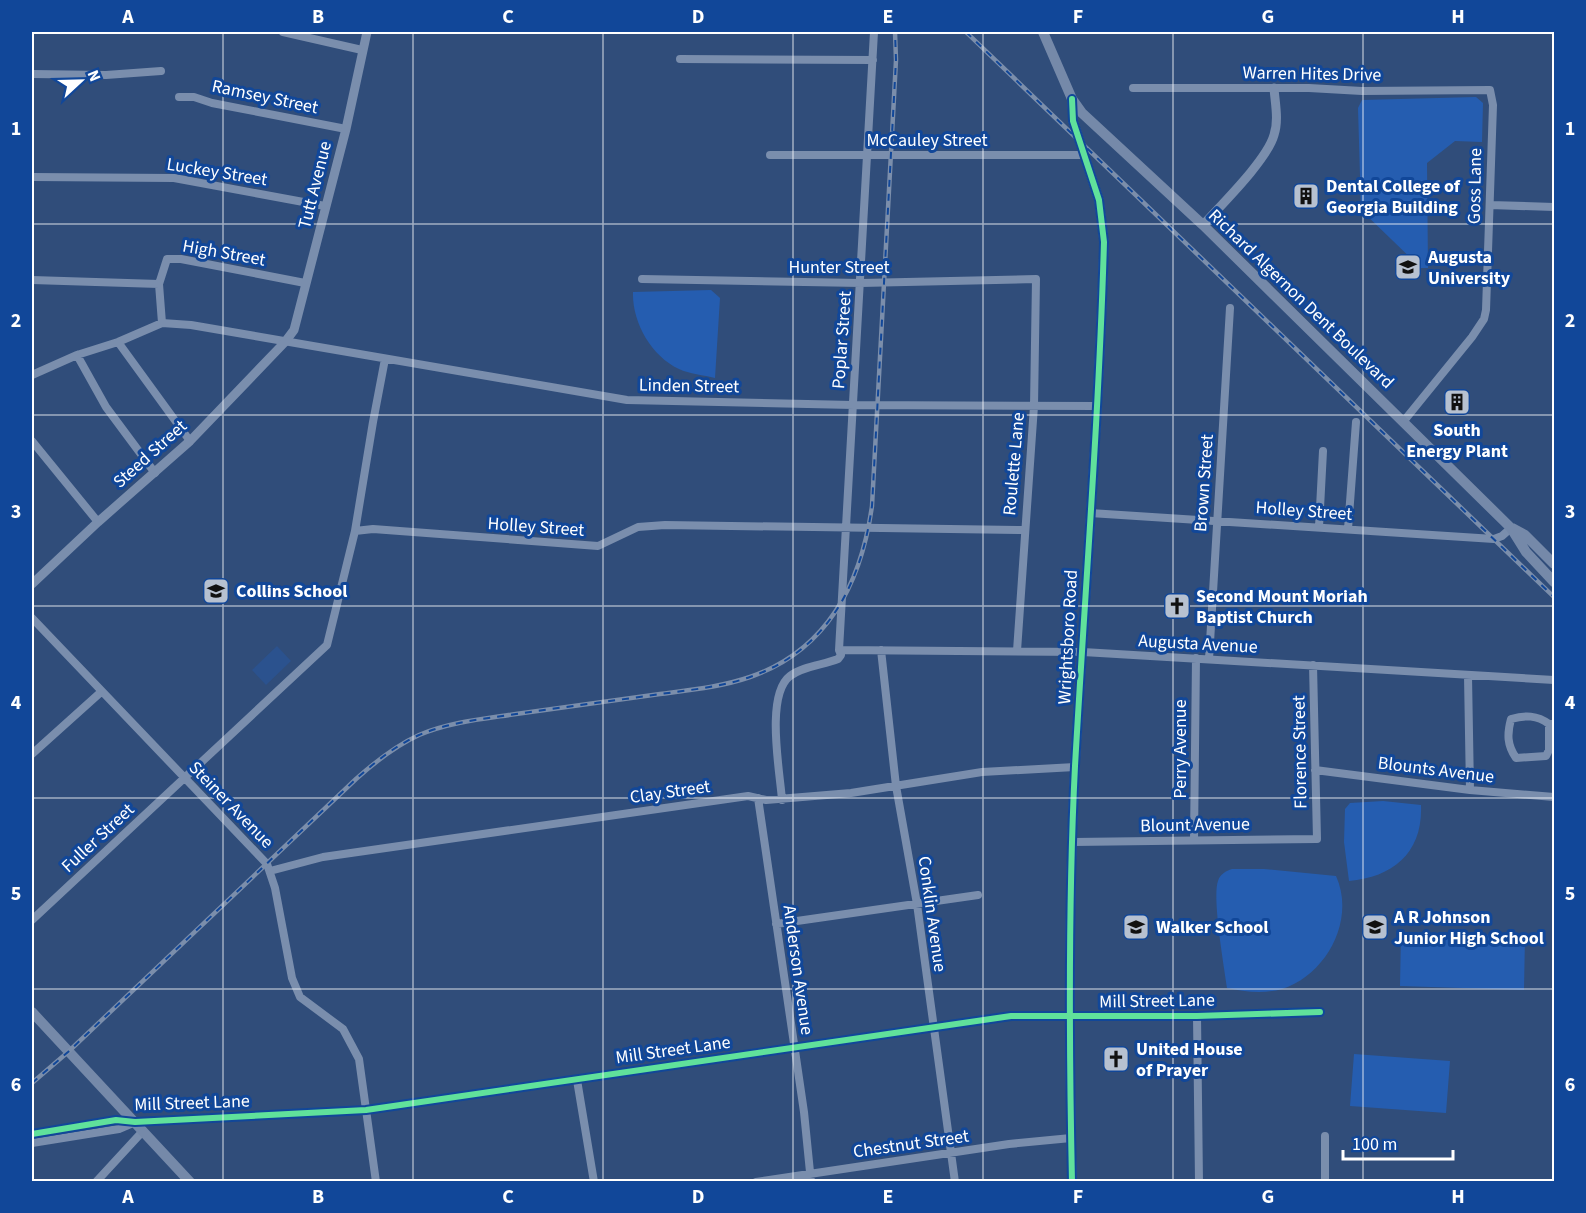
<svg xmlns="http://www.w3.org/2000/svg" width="1586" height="1213" font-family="'Source Sans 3',sans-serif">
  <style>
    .green { fill: #255db0 }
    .water { fill: #2b528e }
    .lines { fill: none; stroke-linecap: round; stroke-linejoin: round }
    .minor { stroke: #7a8ead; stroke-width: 8 }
    .tertiary { stroke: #7a8ead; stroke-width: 9 }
    .secondary { stroke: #7589a9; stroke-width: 10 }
    .rail-casing { stroke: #7b8eab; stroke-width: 4.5 }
    .rail { stroke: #114799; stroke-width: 2; stroke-dasharray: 7; stroke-linecap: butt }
    .cycleway-casing { stroke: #114799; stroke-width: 10 }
    .cycleway { stroke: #60e19b; stroke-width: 6 }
    .grid { fill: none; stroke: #fff; stroke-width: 1.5; stroke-opacity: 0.55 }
    .labels { text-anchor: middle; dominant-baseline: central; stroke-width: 6; stroke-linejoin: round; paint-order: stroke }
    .street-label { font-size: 18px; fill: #fff; stroke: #114799 }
    .poi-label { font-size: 18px; font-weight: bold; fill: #fff; stroke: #114799; text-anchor: start }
    .neatline { fill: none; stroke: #fff; stroke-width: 2 }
    .grid-label { font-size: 20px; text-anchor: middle; font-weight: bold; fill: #fff }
  </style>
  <rect width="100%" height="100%" fill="#304d7a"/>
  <path class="green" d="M1476,97L1483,103L1482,142L1455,141L1427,163L1428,268H1421L1361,210L1358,108L1362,100Z
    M711,290L720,298L715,378C704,375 689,374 679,369C651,356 632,322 633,292Z
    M1383,801L1421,805C1423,852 1394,877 1349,881L1344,842L1345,809L1350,803Z
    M1232,869H1264L1336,876C1356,920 1326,975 1282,989C1265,994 1244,992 1227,988C1224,966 1212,898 1218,881C1220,874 1226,871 1232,869Z
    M1401,932L1525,936L1524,990L1400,986Z
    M1354,1054L1450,1061L1446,1113L1350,1106Z"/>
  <path class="water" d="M277,646L291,661L266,685L252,670Z"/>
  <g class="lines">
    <path class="minor" d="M283,32L362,50
      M680,59L873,60
      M32,74L106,75L161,71
      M1133,88H1309L1362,91L1490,90L1493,105L1486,310L1484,319L1472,337L1403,422
      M179,97H194L212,103L346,129
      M770,155H1083
      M32,177L174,178L325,206
      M1490,205L1554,207
      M642,279L861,283L1036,279L1034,406L1017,651
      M32,280L159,284
      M162,323L159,284L167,259H181L305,283
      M118,342L190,441
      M77,355L106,407L155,473
      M32,375L77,355L118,342L162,323L191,325L627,400L853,405L1096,406
      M32,441L98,522
      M1090,513L1494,539L1502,536L1511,528
      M1319,527L1323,451
      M1348,529L1356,422
      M355,531L373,529L598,546L638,527L665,525L1024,530
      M32,618L267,864L275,888L292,978L300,997L343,1029L359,1059L376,1182
      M839,650L1083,652L1554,680
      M881,650L896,786L917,904L955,1182
      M1209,659L1230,308
      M1468,676L1470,790
      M1549,724V750L1546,756L1516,758C1507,745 1507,734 1511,719C1525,715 1537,715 1549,724H1554
      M32,754L101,692
      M1315,770L1470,790L1554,797
      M758,798L804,1112L811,1182
      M782,800C780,772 765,695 790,676C803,666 823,665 838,659L841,655L839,650L874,32
      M1194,840L1196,658
      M1073,842L1317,839L1313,665
      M270,871L323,857L748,796L766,800L851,793L982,772L1075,767
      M32,920L327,645L355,531L373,422L385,359
      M776,924L978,895
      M1197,1016L1199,1182
      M577,1080L594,1182
      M32,1134L116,1120L135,1122L366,1110L1011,1016H1197L1320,1012
      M1325,1136V1182
      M32,1143L119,1129L133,1123
      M96,1182L143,1131
      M756,1182L1009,1144L1071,1138"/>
    <path class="tertiary" d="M1072,99L1073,121L1099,200L1104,242C1099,416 1085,591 1075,766C1068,904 1069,1043 1072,1182
      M1203,225C1222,204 1267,160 1274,135C1279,120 1275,103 1274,88
      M32,584L98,522L190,441L285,342L294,330L346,129L367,32"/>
    <path class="secondary" d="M1043,32L1072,99L1082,113L1203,225L1511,528L1526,552L1554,582
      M1512,528L1525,535L1554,564
      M32,1012L190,1182"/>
    <defs>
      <path id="rail" d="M966,32L1554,597
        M32,1083L68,1052L356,779C375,762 395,746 419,735C450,722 483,719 516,714C564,707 612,701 660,694C690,690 721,687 750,677C828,650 861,584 872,506L896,60L895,32"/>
    </defs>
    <use href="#rail" class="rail-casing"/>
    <use href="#rail" class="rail"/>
    <defs>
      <path id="cycleway" d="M1072,99L1073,121L1099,200L1104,242C1099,416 1085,591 1075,766C1068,904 1069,1043 1072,1182
        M32,1134L116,1120L135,1122L366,1110L1011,1016H1197L1320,1012"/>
    </defs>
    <use href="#cycleway" class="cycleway-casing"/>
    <use href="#cycleway" class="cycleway"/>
  </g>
  <path class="grid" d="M223,32V1182M413,32V1182M603,32V1182M793,32V1182M983,32V1182M1173,32V1182M1363,32V1182M32,224H1554M32,415H1554M32,606H1554M32,798H1554M32,989H1554"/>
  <defs>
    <symbol id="building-square" viewBox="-11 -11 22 22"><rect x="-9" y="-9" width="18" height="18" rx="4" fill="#b7c1d0" stroke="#114799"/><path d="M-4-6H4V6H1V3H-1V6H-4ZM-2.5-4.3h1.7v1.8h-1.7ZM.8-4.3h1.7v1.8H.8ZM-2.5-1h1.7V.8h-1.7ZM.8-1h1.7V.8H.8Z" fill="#111"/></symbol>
    <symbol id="university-square" viewBox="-11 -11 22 22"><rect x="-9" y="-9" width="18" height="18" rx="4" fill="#b7c1d0" stroke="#114799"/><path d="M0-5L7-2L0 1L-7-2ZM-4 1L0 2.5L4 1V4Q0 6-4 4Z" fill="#111"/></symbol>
    <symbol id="school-square" viewBox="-11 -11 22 22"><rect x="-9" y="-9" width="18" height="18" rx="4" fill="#b7c1d0" stroke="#114799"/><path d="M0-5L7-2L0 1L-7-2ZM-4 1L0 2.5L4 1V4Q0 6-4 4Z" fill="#111"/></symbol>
    <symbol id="church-square" viewBox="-11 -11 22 22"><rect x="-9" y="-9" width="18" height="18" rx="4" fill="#b7c1d0" stroke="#114799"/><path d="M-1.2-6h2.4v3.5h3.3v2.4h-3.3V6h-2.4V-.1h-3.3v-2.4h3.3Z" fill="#111"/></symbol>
  </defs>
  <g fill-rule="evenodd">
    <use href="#building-square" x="1291" y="181" width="30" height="30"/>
    <use href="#university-square" x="1393" y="252" width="30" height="30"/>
    <use href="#building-square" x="1442" y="387" width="30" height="30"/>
    <use href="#school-square" x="201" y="576" width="30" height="30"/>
    <use href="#church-square" x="1162" y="591" width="30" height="30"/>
    <use href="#school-square" x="1121" y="912" width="30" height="30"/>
    <use href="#school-square" x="1360" y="912" width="30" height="30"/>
    <use href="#church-square" x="1101" y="1044" width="30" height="30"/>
  </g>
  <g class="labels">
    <g class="street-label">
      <text transform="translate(1312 74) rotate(1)">Warren Hites Drive</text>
      <text transform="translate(265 97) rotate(12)">Ramsey Street</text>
      <text x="927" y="140">McCauley Street</text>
      <text transform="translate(217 172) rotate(9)">Luckey Street</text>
      <text transform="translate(315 185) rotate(-76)">Tutt Avenue</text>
      <text transform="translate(1475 186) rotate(-89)">Goss Lane</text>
      <text transform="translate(224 253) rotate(10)">High Street</text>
      <text x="839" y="267">Hunter Street</text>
      <text transform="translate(1301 299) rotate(44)">Richard Algernon Dent Boulevard</text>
      <text transform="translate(842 340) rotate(-86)">Poplar Street</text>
      <text transform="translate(689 386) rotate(1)">Linden Street</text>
      <text transform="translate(150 454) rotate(-42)">Steed Street</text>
      <text transform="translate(1014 464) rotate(-85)">Roulette Lane</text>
      <text transform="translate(1204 483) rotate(-86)">Brown Street</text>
      <text transform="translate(1304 511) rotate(4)">Holley Street</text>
      <text transform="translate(536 527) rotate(4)">Holley Street</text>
      <text transform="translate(1068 637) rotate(-87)">Wrightsboro Road</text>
      <text transform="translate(1198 644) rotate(3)">Augusta Avenue</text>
      <text transform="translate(1180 749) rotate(-90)">Perry Avenue</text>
      <text transform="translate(1300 752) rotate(-91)">Florence Street</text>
      <text transform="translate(1436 770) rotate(7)">Blounts Avenue</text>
      <text transform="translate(670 792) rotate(-8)">Clay Street</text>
      <text transform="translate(231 805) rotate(46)">Steiner Avenue</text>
      <text transform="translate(1195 825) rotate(-1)">Blount Avenue</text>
      <text transform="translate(98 838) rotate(-43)">Fuller Street</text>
      <text transform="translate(932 914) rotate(82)">Conklin Avenue</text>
      <text transform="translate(798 970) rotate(82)">Anderson Avenue</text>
      <text transform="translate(1157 1001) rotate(-1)">Mill Street Lane</text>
      <text transform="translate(673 1050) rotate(-8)">Mill Street Lane</text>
      <text transform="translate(192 1103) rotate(-2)">Mill Street Lane</text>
      <text transform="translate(911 1144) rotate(-8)">Chestnut Street</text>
    </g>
    <g class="poi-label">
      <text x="1326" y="186">Dental College of<tspan x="1326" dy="21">Georgia Building</tspan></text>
      <text x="1428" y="257">Augusta<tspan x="1428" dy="21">University</tspan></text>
      <text x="1457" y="430" text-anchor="middle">South<tspan x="1457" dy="21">Energy Plant</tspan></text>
      <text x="236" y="591">Collins School</text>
      <text x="1196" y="596">Second Mount Moriah<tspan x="1196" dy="21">Baptist Church</tspan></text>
      <text x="1394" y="917">A R Johnson<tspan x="1394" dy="21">Junior High School</tspan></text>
      <text x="1156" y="927">Walker School</text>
      <text x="1136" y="1049">United House<tspan x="1136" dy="21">of Prayer</tspan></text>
    </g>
  </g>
  <rect width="1586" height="1213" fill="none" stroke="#114799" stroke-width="66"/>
  <g transform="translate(81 81) rotate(68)" stroke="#114799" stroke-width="4.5" paint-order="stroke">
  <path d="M0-4.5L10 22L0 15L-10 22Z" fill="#ffffff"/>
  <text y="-9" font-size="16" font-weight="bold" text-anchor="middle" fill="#ffffff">N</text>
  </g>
  <path d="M1343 1150v9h110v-9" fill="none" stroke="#ffffff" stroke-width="3"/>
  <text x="1352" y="1150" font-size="18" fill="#ffffff" stroke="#114799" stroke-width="4.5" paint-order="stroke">100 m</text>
  <rect x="33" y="33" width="1520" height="1147" class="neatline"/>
  <g class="grid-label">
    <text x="128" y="23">A</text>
    <text x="318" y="23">B</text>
    <text x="508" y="23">C</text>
    <text x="698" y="23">D</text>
    <text x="888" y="23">E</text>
    <text x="1078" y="23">F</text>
    <text x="1268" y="23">G</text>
    <text x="1458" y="23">H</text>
    <text x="16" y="135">1</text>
    <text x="1570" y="135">1</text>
    <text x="16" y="327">2</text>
    <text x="1570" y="327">2</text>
    <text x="16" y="518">3</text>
    <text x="1570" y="518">3</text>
    <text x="16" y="709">4</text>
    <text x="1570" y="709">4</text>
    <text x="16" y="900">5</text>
    <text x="1570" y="900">5</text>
    <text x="16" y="1091">6</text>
    <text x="1570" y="1091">6</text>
    <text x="128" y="1203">A</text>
    <text x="318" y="1203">B</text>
    <text x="508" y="1203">C</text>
    <text x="698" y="1203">D</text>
    <text x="888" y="1203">E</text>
    <text x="1078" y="1203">F</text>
    <text x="1268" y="1203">G</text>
    <text x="1458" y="1203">H</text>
  </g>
</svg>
